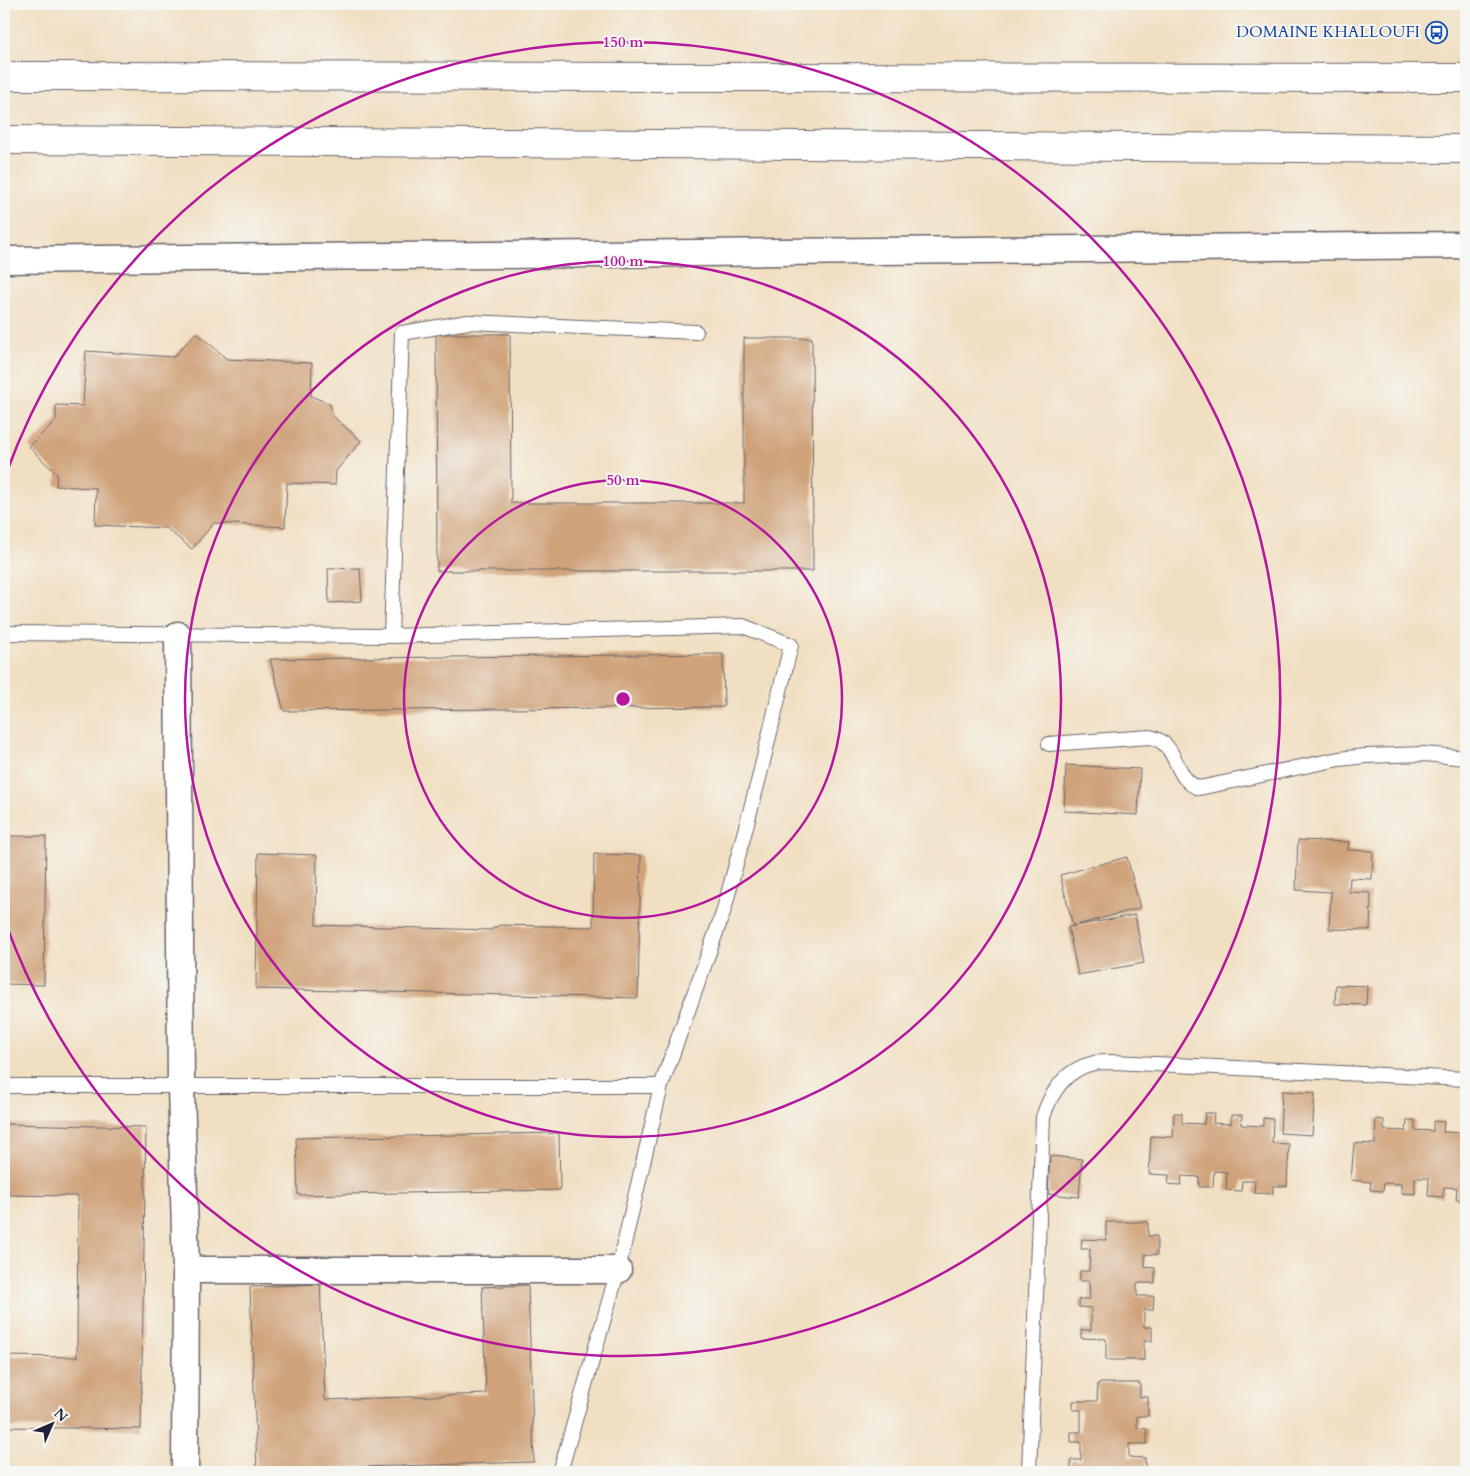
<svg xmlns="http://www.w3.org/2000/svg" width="1470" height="1476" font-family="Cardo,serif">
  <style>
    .building { fill: #cfa279 }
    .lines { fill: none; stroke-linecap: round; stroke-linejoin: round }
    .lane-casing { stroke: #6a646a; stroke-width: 16 }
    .street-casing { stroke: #6a646a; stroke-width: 29 }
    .highway-casing { stroke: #6a646a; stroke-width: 30 }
    .lane { stroke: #fff; stroke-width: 14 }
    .street { stroke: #fff; stroke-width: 26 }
    .highway { stroke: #fff; stroke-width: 28 }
    .ring { fill: none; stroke: #b5179e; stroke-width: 2.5 }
    .labels { text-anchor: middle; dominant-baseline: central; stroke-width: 4; stroke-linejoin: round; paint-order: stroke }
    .transit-label { font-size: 16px; fill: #164399; stroke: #f6f6f2; text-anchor: end }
    .centre { fill: #b5179e; stroke: #f6f6f2; stroke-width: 2.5 }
    .ring-label { font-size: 15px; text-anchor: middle; font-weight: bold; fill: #b5179e; stroke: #f6f6f2; stroke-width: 4; stroke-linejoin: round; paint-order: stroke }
  </style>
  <rect width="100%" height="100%" fill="#f6f6f2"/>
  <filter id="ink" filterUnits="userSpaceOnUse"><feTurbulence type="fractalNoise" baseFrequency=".02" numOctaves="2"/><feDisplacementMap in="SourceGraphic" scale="10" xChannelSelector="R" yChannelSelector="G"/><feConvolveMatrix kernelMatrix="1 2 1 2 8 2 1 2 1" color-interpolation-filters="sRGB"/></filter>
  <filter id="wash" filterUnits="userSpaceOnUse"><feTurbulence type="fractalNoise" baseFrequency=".0096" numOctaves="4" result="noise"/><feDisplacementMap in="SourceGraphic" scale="20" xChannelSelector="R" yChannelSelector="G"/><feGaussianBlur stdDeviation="1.12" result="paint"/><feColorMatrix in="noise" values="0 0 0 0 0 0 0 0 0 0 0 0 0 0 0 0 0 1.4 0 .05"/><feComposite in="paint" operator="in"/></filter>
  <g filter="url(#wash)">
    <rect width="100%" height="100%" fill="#f1dfc2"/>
    <g id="blocks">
      <path class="building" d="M196,332L227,359L312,363L311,396L330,404L333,416L361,441L336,471L335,485L287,483L285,527L214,523L192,549L166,528L95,525L96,488L56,486L57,474L29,447L56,420V405L83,406L86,351L174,357Z
        M436,334H510L511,503H744V338H812L813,571H437Z
        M360,568L362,601L329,603L328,569Z
        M723,654L724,707L284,711L270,659Z
        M1066,765L1140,769L1138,815L1064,811Z
        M4,836H46L44,985L4,984Z
        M1298,840L1349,842L1348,850L1373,851L1372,879L1350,878L1349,892L1371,893L1370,930L1329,929L1331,892L1296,890Z
        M258,853L317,855L316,925L490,930L500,925L593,927L594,854L641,855L638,998L256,989Z
        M1127,857L1140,908L1073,926L1060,875Z
        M1135,915L1144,963L1078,975L1068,927Z
        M1336,985L1367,986L1366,1005L1335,1004Z
        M1282,1091L1315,1093L1312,1135L1280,1133Z
        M1174,1113H1182V1123L1204,1124L1205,1113H1214L1213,1123L1231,1124V1115H1242L1241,1125L1263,1126V1118L1273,1119L1272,1143L1289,1144L1287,1186H1273V1194L1254,1193L1255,1181H1242L1241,1191L1226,1190L1227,1172L1214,1171L1213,1187H1199V1177L1182,1176L1181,1185L1168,1184L1169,1175L1149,1174L1151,1136L1173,1137Z
        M1376,1119L1384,1120V1130L1406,1131L1407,1120H1415V1130L1433,1131V1121L1444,1122L1443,1132L1466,1133V1200H1456L1457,1188L1444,1187L1443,1197L1428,1196L1429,1178H1415V1194L1401,1193V1184L1384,1183L1383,1191L1370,1190L1371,1182L1351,1180L1354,1143L1375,1144Z
        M4,1124L146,1127L141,1429L4,1427V1356L77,1357L78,1196L4,1195Z
        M559,1133L560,1190L298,1195L296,1138Z
        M1050,1156L1082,1159L1079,1197L1048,1194Z
        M1106,1222H1148V1236H1157V1255L1145,1254V1267L1155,1268V1283H1137V1296H1154L1153,1310H1144V1327H1152V1341H1144V1360H1106V1339L1081,1338V1330H1091V1308L1079,1307V1299H1090L1089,1281H1080V1271H1089L1090,1249H1081L1082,1239L1106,1240Z
        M320,1284L325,1400L486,1394L482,1287L528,1285L534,1462L257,1470L250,1287Z
        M1098,1383H1140V1397H1148V1416H1137V1428L1147,1429V1444H1129V1457L1145,1458V1471L1083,1472V1469H1071V1460H1081V1442H1071V1432H1081V1410H1073V1401H1097Z"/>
    </g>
  </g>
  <g filter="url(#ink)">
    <use href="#blocks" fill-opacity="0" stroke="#6a646a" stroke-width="1"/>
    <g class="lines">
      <defs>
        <path id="lane" d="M4,633L391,636L743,626L791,645L759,778L723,913L661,1086L618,1270L560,1472
          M391,636L402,333L468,322L696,332
          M1049,744L1150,737C1180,743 1172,779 1199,788L1339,759L1366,756L1424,754L1466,758
          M4,1086H661
          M1029,1472L1043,1117C1051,1092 1066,1069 1094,1063C1100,1062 1107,1062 1113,1062L1466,1079"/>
        <path id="street" d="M4,260L1466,245
          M178,635L181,1086L186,1270L185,1472
          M186,1270H618"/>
        <path id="highway" d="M4,76L1466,78
          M4,140L1466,149"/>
      </defs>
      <use href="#lane" class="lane-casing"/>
      <use href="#street" class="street-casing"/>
      <use href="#highway" class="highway-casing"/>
      <use href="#lane" class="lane"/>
      <use href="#street" class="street"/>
      <use href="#highway" class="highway"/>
    </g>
  </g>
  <g class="ring">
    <circle cx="623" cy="699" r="219"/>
    <circle cx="623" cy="699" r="438"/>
    <path d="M6 474A657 657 0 1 1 6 924"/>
  </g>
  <defs>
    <symbol id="bus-ring" viewBox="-11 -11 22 22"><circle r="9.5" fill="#f6f6f2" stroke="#1a4fb4" stroke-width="1.5"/><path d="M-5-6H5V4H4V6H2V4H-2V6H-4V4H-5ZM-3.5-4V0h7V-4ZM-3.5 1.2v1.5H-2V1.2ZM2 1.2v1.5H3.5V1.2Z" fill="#1a4fb4"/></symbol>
  </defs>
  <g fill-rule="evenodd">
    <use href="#bus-ring" x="1424" y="20" width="25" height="25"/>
  </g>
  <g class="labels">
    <g class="transit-label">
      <text x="1420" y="32">DOMAINE KHALLOUFI</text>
    </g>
  </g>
  <circle cx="623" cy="699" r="8" class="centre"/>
  <g class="ring-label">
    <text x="623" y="47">150 m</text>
    <text x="623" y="266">100 m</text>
    <text x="623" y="485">50 m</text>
  </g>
  <rect width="1470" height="1476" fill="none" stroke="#f6f6f2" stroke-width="20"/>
  <g transform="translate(52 1424) rotate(45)" stroke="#f6f6f2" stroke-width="4" paint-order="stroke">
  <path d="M0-4L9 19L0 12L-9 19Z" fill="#22223b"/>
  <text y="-8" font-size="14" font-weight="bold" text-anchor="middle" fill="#22223b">N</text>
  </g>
</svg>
